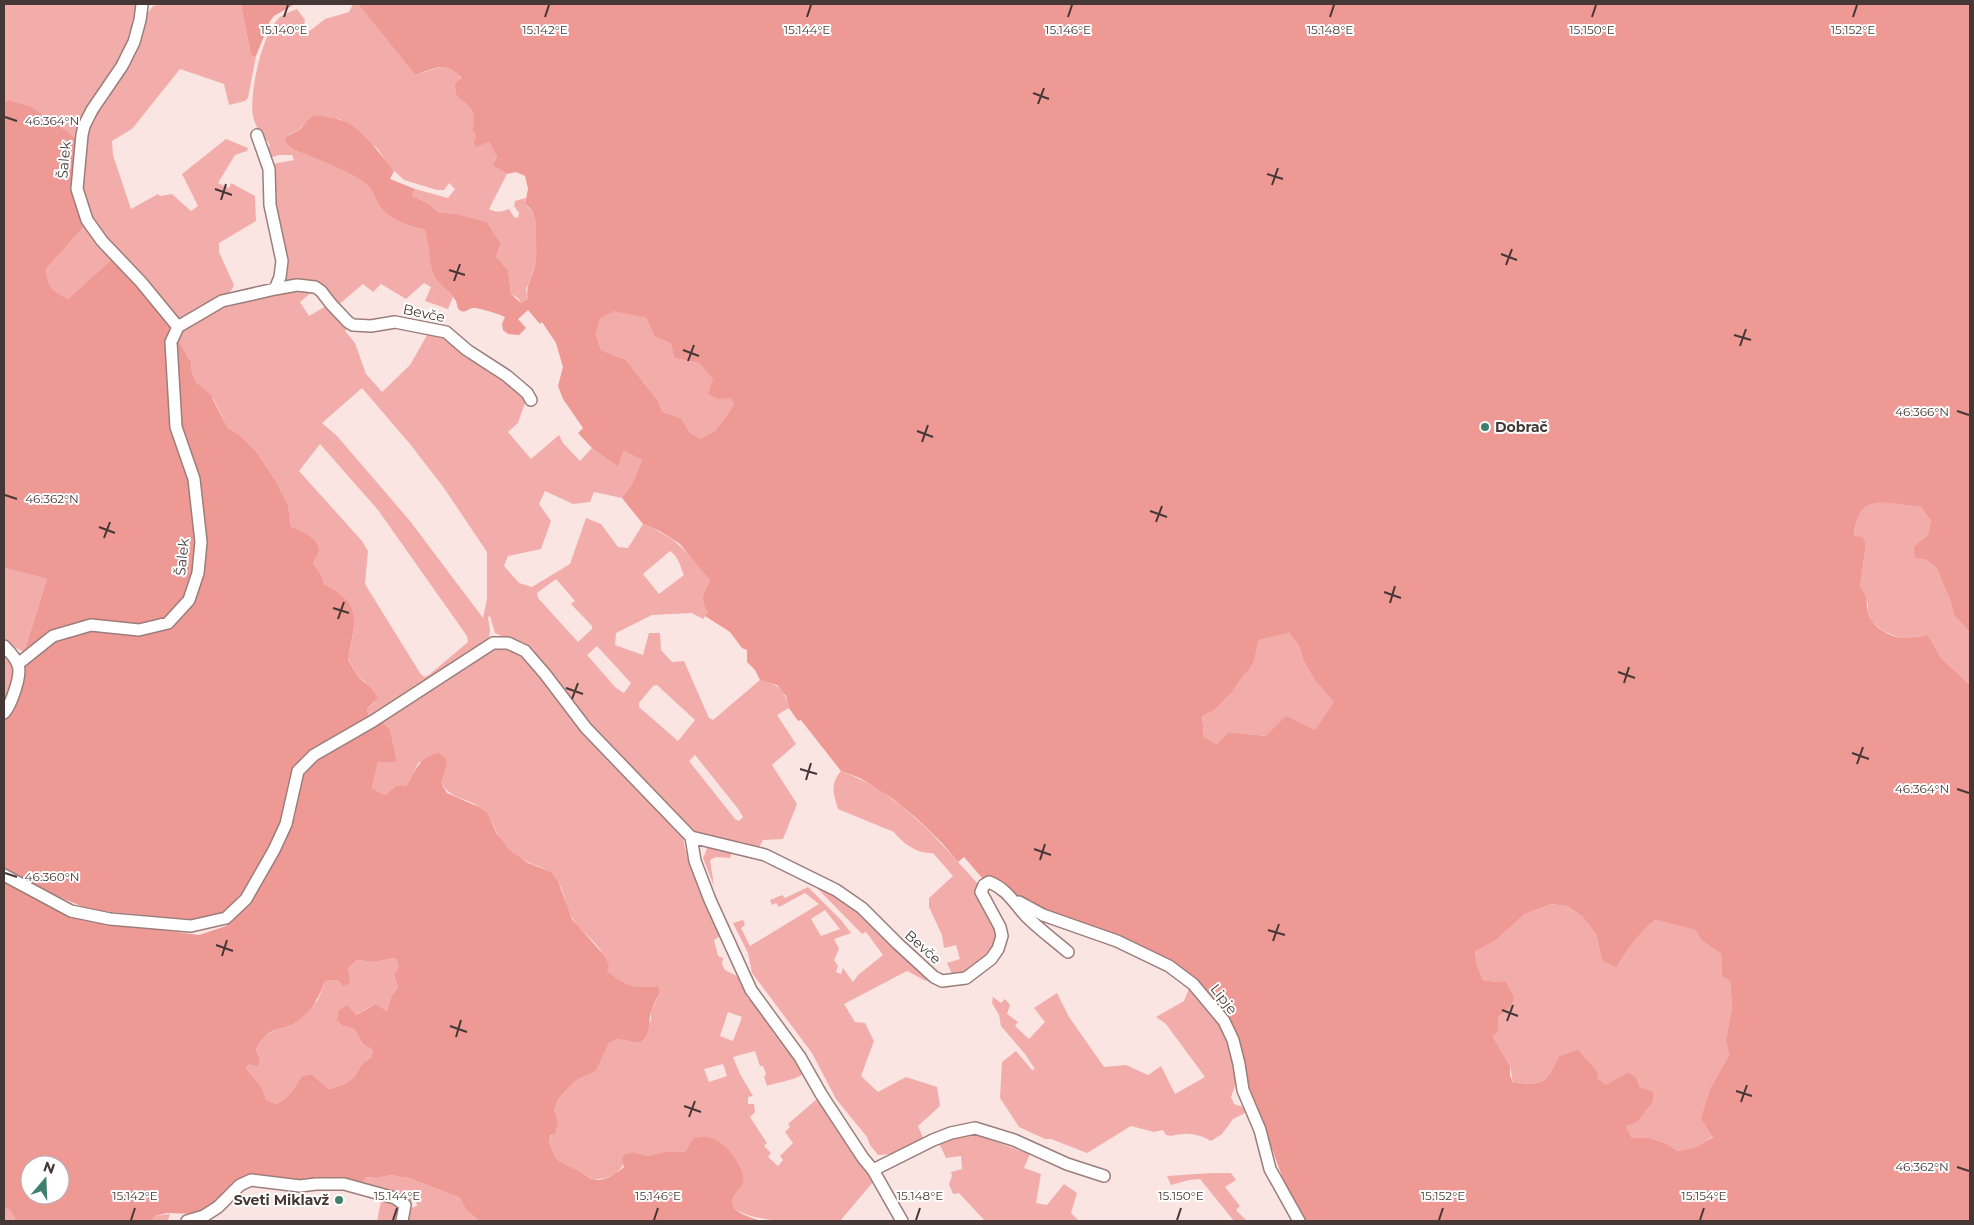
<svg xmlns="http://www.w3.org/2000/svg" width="1974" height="1225" font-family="Montserrat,sans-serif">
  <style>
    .green { fill: #f2adaa; fill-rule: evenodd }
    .forest { fill: #ef9995; fill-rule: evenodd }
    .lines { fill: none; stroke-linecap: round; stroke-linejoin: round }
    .minor-casing { stroke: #9c7d7b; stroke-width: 14 }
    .minor { stroke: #fff; stroke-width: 11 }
    .ticks { fill: none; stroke: #453736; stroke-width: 2 }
    .poi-dot { fill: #3f7f6c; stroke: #fff; stroke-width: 2 }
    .labels { text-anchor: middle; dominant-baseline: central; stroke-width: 4; stroke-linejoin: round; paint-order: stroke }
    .street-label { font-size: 14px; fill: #453736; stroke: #fff }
    .poi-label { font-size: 14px; font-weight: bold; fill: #453736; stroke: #fff; text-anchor: start }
    .ticks-label { font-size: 12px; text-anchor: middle; fill: #453736; stroke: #fff; stroke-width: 4; stroke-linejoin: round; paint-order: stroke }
  </style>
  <rect width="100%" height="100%" fill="#fae5e3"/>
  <path class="green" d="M4,4H136L138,12L132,40L79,140L64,130L8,100L4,103Z
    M164,4H241C242,10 250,53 252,56H256L248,98L245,101L229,105L224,84L180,69L132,129L112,141L113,155L131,209L158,194L160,196L172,194L191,211L198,206L182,174L226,139L248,148L247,151L235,155L218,183L229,188L231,183L255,196L256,221L219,243V252L234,285C230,299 195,312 182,319L172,315L118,258L85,209L81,176L90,118L144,18L153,6Z
    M353,4H358L415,75C456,61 458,61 466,104L473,109L475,118L472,130L476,137V146L489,142L497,157L492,165L507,174L489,209C497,213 501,212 509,209L514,217L518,218L519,213L514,206L515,201L526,198L525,204L536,216L537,225L536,240L537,252L535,266L526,290L528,299L521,303L518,298L511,294L508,270L496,257L501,244L487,222L458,214L438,212L429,204L412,196L415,189L448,198L455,189L449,183L444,190H437L404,180L388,165L378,149L340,119L319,116L311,118L298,130L288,135L295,150C317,160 349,170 367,185C374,191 374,198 379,205C388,220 410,226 425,230L429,239L434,275L453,297L448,309L425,301L431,287L424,283L406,299L381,284L373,292L363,284L337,306L323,288L281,286L272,164L294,160L292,155H279L269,158L266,149L270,146L267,140L263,141C260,133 255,125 253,116C249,94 262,32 280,17C284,14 292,11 297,9L305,20L303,30L307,33L325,19L349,12Z
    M87,223L112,259L68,299C51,289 49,289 46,269Z
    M294,288L312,292L300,302L309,316L328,305L349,327L345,331L355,343L366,374L382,392L410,365L430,330L445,335L527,397L518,423L508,432L531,459L559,435L563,443L580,461L592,448L618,467L624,451L642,460L632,484L622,498L594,492L590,502L573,504L545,491L539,504L551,521L541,549L508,556L504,566L519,583L532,587L570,564L586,518L601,524L618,547L628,548L643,524C678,538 688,553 710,581C704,593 702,601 708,613L703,619L692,613L652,615L616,633L615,645L643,655L649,633H660L661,650L672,662L684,661L709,718L713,720L760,680C779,685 784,688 789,708L777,715L796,744L772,765L797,804L783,839L763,840L757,851L698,836L624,766L516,642L495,633L490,616L488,617L490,630L489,637L485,642L369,718L367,709L375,702L364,681L358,677L348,658C356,622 362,604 324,584L322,576L313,563C315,560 318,555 319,551C320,538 301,530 291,527L288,505L275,480L256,451L241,436L228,428L214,400L197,383L192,373L191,362L175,335L217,306ZM362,388L410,444L444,488L487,552V599L483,618L410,521L337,436L322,423ZM320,444L378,510L467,636L468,642L429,675L424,677L420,673L365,584L368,551L362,541L299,471ZM670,551C679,557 680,566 684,575L659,594L643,574ZM556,579L575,601L571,604L592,626V629L578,642L538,598L537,593ZM597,646L631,683L624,693L616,688L587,655ZM657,685L695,720L678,741L639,707V703L653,686ZM695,755L739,810L743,817L739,821L735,819L689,761Z
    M614,310L646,318L654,336L671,344L674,358L699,363L730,398L734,405L715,431L701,440L690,433L681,418L662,412L659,402L626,360L601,350L596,333L600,317Z
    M1877,501L1920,506L1931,521L1928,535L1914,546L1925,559L1936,567L1950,600L1954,615L1970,633V685L1941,658L1928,635L1903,639L1883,631L1871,621L1868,612V604L1860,587L1866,544L1854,537C1856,518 1858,508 1877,501Z
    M4,568L47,579L24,652L4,642Z
    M1289,633L1299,646L1303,660L1314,679L1335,702L1315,730L1266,736L1229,732L1217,744L1204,737L1202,716C1229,702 1253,669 1259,640Z
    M501,647L509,648L526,657L683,836C686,867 708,907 722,935L714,940L718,956L723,958L722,964L725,970L737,976L748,999H752L771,1027L773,1033L791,1053L805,1072C799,1080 777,1082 767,1086L764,1077L766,1074L763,1066H760L755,1051L733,1057L740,1074L753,1096L748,1097V1104H754L755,1112L750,1117L767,1143L764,1146L771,1153L768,1157L778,1166L783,1160L780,1156L793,1143L785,1132L790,1127L788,1124L818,1098L873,1182L840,1221C811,1221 753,1225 733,1207C727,1199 735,1193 741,1188C748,1153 719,1148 693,1138L685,1152H664L647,1156L634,1152L616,1174L606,1178L593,1180L581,1172L562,1165L552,1152L549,1141L558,1121L554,1112L558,1099L575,1081L596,1071L609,1043L618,1039L639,1043L651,1020V1011L657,999V986C639,988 621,988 608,972C604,967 606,959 603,954C596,941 581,932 573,919C564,905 565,886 552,874C543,866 521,862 509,851C496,838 494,818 479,807C464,796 453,801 441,783L447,766L419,762L406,786H396L385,795L372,788L378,762H397L390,729L379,720L493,649ZM728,1012L742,1017L733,1041L720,1036ZM723,1064L727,1076L709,1082L704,1069Z
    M4,652L15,666L11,688L4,705Z
    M841,771C900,793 937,839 978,884L977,888C982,897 997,922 999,930C1002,956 973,969 954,978L947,963L960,959L956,945L944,948L942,935L929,907V898L953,876L933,853C918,854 903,844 894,832L838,809C833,794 830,784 841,771Z
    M708,846L733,849L730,858L716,857L710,860L714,886L703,858Z
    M812,883C852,896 895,946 926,975L927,979L926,981L907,971L844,1004L855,1022L865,1023L874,1041L861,1076L878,1092L906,1077L937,1087L940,1106L918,1126L924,1140L893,1154L878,1155L870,1145L867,1137L836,1099L812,1053L752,973L748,953L733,923L743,920L745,925L741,928L750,946L819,904L805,893L779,907L776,903L772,905L770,900L782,895L785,898L808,887L841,920L851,933L834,939L839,949L834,960L838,966L836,972L841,974L843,968L853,982L858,975L883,955L866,932L862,934ZM825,910L840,929L821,936L811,919Z
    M1551,904L1567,906L1582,916L1596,934L1602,961L1616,968C1627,950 1638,934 1655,920L1695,930L1701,940L1721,954L1722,977L1730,981L1732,1007L1726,1040L1729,1055L1711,1087L1713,1136L1695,1149L1676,1151L1665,1143L1650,1138H1632L1626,1126L1640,1087L1636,1077L1629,1072L1607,1086L1596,1078L1598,1072L1578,1049L1559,1056C1545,1086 1544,1084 1513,1083L1510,1066L1493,1037L1498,1031V1017L1511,1007L1498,982L1483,980L1477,965L1475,950L1496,940L1525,914Z
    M395,958L399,966L394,975L398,987L391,997L387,1011L376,1004L355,1015L343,1026L354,1029L363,1044L373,1050L371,1058C360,1063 361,1067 355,1076C348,1083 339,1087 329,1089L311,1074L302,1076C294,1087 290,1098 276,1104L266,1100L262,1088L246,1068L247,1064L260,1059L256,1050L263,1036L278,1029L288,1027L318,1000L325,981L338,980L357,960L374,962Z
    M1190,986L1224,1028L1236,1068L1235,1086L1231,1097L1234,1104L1243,1107L1245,1113L1233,1119L1222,1134L1211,1141C1203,1136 1192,1133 1183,1134C1176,1134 1173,1137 1166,1135L1163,1130L1154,1132L1131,1126L1087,1153L1051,1139H1045L1019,1127L1000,1098L1002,1062L1016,1051L1032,1070L1035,1069L1025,1054L1001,1026L999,1015L992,1003L993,997L1001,1003L1005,999L1010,1005L1007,1014L1018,1022L1015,1026L1029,1039L1045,1022L1034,1008L1057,993L1069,1017L1104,1067L1126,1065L1148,1075L1161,1066L1175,1094L1205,1077L1166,1024L1156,1017L1184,1001Z
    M971,1135L980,1136L1030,1154L1024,1168L1041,1174L1036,1203L1047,1205L1064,1184L1077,1193L1071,1213L1079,1221H985L959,1193L953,1194L949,1184L952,1176L951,1172L962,1169L961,1156L946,1158L939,1143L955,1136Z
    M1212,1173H1231L1236,1180L1225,1187L1240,1206L1236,1210L1247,1221H1234L1200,1179L1189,1180L1171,1185L1167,1176Z
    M390,1175L409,1178L460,1198L466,1210L480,1221H405L408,1209L417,1206L416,1201H410L361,1184L365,1177L378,1178Z
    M382,1196L392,1199L401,1210L399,1221H377Z
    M4,1208L10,1210L16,1221H4Z
    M170,1214L168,1220L150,1221L155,1216Z"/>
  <path class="forest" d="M241,4H295L274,16L270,21L256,56H252C250,53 242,10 241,4Z
    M358,4H1970V633L1954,615L1950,600L1936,567L1925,559L1915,558L1914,546L1928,535L1931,521L1920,506C1887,505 1858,489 1854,536L1862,537L1866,544L1860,587C1868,597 1866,600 1868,612C1870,626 1891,638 1904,638C1912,638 1921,636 1928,635L1941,658L1970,685V1221H1305L1289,1195L1249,1087L1245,1070L1205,991L1071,923L1021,900L1011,889L1000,882L983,879L964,857L958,862L942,843L915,817L893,799L860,778L841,771L801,720L798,721L789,708L786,696L777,685L760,680L755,670L747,662V650L742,648L730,632L705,616L708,613C700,598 703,595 710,581L680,544L660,531L643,524L622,498L632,484L642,460L624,451L618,467L592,448L578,433L583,428L563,399L558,386L563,367L556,343L542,322L540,324L528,310L518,319L526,328L519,335L508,334L503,330L502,324L505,317C500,314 477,307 472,308C468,309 466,313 461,311C456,309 458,302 454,298C448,290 439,284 434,275C429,265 430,243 425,230C410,226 388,220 379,205C374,198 374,191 367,185C349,170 317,160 295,150L287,144L285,139C289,133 296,133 301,128C304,125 308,119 312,117C316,115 322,116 327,117C358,119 376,150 394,171L390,179L415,189L412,196L429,204L438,212L458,214L487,222L501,244L496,257L508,270L511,294L521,303L528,299C525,286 532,278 535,266C537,256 536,248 536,238C536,223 538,214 525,204L528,189L525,176L516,172L507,174L492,165L497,157L489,142L476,147L474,143L476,137L472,130C478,108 470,109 456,94L455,84L461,78C448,59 433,69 415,75ZM614,311L646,318L654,336L671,344L674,358L699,363L713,379L708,394L718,399L730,398L734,405L715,431L701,439L690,433L681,418L662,412L659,402L626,360L601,350L596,334L600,318ZM1289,633L1299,646L1303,660L1314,679L1334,702L1315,730L1286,716L1266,736L1229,732L1217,744L1204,737L1202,716L1214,710L1232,692L1253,663L1259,640ZM1551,904L1567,906L1582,916L1596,934L1602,961L1616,968C1627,950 1638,934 1655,920L1695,930L1701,940L1721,954L1722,977L1730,981L1732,1007L1726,1040L1729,1055L1711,1087L1701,1119L1713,1137L1695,1148L1677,1151L1665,1143L1650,1138H1632L1626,1126L1638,1121L1653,1101V1092L1640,1087L1636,1077L1629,1072L1606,1085L1597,1078L1598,1072L1578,1049L1559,1056C1545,1086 1544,1084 1513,1083L1510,1075V1066L1493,1037L1498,1031V1017L1511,1007L1514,997L1505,981L1498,982L1483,980L1477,965L1475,951L1496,940L1525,914Z
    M8,100L31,107L79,140L76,161L87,223L46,269C49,289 51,289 68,299L112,259L168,318L175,335L191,362L192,373L197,383L210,394L228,428L241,436L256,451L275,480L288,505L291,527C301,530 320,538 319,551C318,555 315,560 313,563L322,576L324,584C364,605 355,621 348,659L358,677L371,688L378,698L367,709L369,718L296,765L292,773L287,787V809L282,827L243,893L221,916L197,920L91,910L30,885L4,869V721C16,708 29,669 24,652L47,579L4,568V103Z
    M379,720L390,729L397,762H378L372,788L385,795L396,786H406C415,771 420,756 439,753L446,758L447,766L441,783L447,793L479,807L487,813L497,834L509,850L528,863L551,872L558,881L572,919L603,954L609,965L607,971C625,986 634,989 657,986L660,990C658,997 654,1003 652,1009C647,1022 653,1033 639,1043L618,1039L609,1043L596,1071L575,1081L558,1099L554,1111L558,1121L555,1134L551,1135L549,1141C555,1164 562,1163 581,1172C584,1174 588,1177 591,1179C603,1183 616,1174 624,1167L622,1158L626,1154L634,1152L647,1156L664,1152H685L693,1138C697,1138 702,1136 705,1137C722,1138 740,1160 743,1176C744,1180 742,1185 741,1188C717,1207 745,1216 762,1221H480L466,1210L460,1198L409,1178L390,1175L378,1178L366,1177L361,1184H296L253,1176L199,1214L167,1213L155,1216L150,1221H16L10,1210L4,1208V877L26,893L74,918L199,935L226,926L248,904L286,837L295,816L299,776L319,757ZM395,958L399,966L394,975L398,987L391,997L387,1011L376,1004L356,1015L347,1005L339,1010L337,1020L343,1026L354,1029L363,1044L373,1050L371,1058C360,1063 361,1067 355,1076C348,1083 339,1087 329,1089L311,1074L302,1076C294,1087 290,1098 276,1104L266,1100L262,1088L246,1068L248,1064L258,1066L260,1059L256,1050C262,1038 264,1034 278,1029C281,1028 285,1028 289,1026C309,1016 318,1000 325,981L338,980L343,986L350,983L348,969L357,960L374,962ZM30,1165H60V1195H30Z"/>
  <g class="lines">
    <defs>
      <path id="minor" d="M142,5L140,20L134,42L122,66L92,110L84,126L82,135L77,189L87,220L102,241L141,282L178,327
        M275,289L297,285L315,287L321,291L331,304L348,322L353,325L371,326L395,322L446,332L467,350L507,376L527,393L531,400
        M4,646C9,651 16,658 18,665C22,675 11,705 4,713
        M18,664L53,636L91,625L139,630L168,623L189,600L198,573L201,542L194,479L176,427L171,342L178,327L181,325L222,301L275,289L280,277L282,261L270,205L269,169L257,135
        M691,837L765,855L836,890L862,908L897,943L934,977L942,981L966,978L991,959L998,949L1002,936L1000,927L981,892L984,885L989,882C1007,889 1014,903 1026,916C1039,929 1054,940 1068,952
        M4,875L71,911L110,919L191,926L226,918L246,899L274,850L286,824L298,771L314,755L373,721L493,643H508L525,651L545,674L586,728L691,837L695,861L710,900L751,990L800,1057L821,1094L863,1158L873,1170L902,1221
        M1019,902L1043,915L1117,941L1169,966L1193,984L1224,1021L1233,1040L1239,1064L1243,1090L1260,1130L1270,1169L1299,1221
        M873,1170L933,1140L951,1133L975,1128L1014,1140L1067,1164L1104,1176
        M187,1221L204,1216L218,1207L240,1185L251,1180L300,1186L316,1184H344L395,1198L405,1205L402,1221"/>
    </defs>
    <use href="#minor" class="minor-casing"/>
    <use href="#minor" class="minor"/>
  </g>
  <path class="ticks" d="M284,17L288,5M545,17L549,5M807,17L811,5M1068,17L1072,5M1330,17L1334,5M1592,17L1596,5M1853,17L1857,5M1033,93L1049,99M1038,104L1044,88M5,117L17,121M1267,174L1283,179M1272,185L1278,168M215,189L232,195M221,200L226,184M1501,254L1517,260M1506,265L1512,249M449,270L465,275M454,281L460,264M1734,335L1751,340M1740,346L1746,329M683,350L699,356M688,361L694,345M1957,411L1969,415M917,431L933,437M922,442L928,425M5,495L17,499M1150,511L1167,517M1156,522L1162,506M99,527L115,533M104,538L110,522M1384,592L1401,598M1390,603L1395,586M333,608L349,613M338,619L344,602M1618,672L1635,678M1624,683L1629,667M566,688L583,694M572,699L578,683M1852,753L1869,759M1857,764L1863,747M800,769L817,774M806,780L811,763M1957,789L1969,793M1034,849L1051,855M1040,860L1045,844M5,873L17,877M1268,930L1285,935M1273,941L1279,924M216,945L233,951M222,956L227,940M1502,1010L1518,1016M1507,1021L1513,1005M450,1026L467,1032M456,1037L461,1020M1736,1091L1752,1096M1741,1102L1747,1085M684,1106L701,1112M689,1117L695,1101M1957,1167L1969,1171M131,1220L135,1208M393,1220L397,1208M654,1220L658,1208M916,1220L920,1208M1177,1220L1181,1208M1439,1220L1443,1208M1700,1220L1704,1208"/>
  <g class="poi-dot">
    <circle cx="1485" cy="427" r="5"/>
    <circle cx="339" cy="1200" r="5"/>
  </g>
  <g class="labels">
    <g class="street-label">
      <text transform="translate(64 160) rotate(-85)">Šalek</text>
      <text transform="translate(424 313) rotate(12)">Bevče</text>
      <text transform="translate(182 557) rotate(-84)">Šalek</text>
      <text transform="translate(923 947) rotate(42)">Bevče</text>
      <text transform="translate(1224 999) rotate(52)">Lipje</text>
    </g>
    <g class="poi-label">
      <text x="1495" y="427">Dobrač</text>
      <text x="329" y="1200" text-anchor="end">Sveti Miklavž</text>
    </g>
  </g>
  <g class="ticks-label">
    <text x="545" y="34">15.142°E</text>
    <text x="807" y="34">15.144°E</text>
    <text x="1068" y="34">15.146°E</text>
    <text x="1330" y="34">15.148°E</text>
    <text x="1592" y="34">15.150°E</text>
    <text x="1853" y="34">15.152°E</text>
    <text x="284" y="34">15.140°E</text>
    <text x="52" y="125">46.364°N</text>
    <text x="1922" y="416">46.366°N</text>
    <text x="52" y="503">46.362°N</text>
    <text x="1922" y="793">46.364°N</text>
    <text x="52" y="881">46.360°N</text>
    <text x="1922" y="1171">46.362°N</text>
    <text x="135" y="1200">15.142°E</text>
    <text x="397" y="1200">15.144°E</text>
    <text x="658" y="1200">15.146°E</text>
    <text x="920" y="1200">15.148°E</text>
    <text x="1181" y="1200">15.150°E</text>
    <text x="1443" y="1200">15.152°E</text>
    <text x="1704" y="1200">15.154°E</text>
  </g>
  <rect width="1974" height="1225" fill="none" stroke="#453736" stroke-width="10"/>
  <g transform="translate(45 1180) rotate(19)"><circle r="24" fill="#ffffff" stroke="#b5afaf"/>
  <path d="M0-4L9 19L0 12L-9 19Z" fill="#3f7f6c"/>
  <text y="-8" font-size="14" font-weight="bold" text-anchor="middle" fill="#453736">N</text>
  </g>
</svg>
